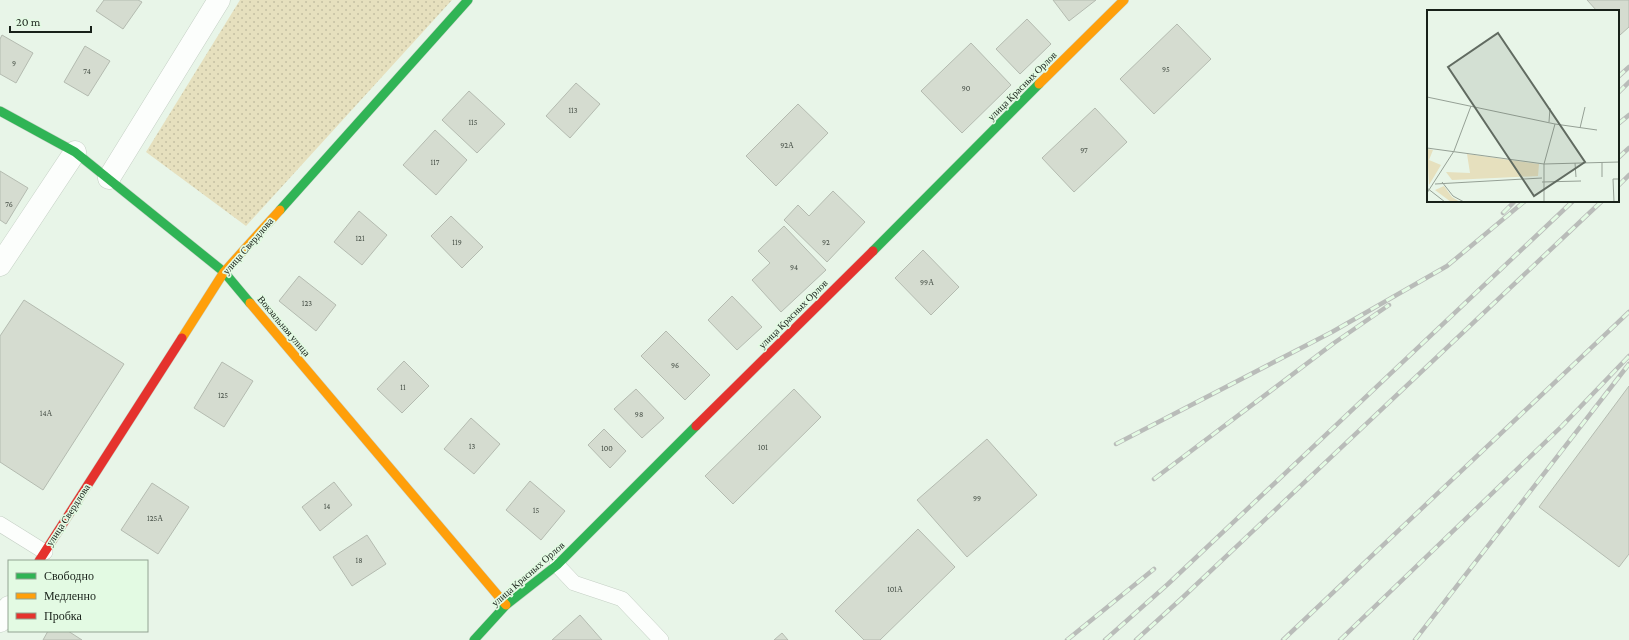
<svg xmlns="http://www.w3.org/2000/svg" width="1629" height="640" font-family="'Crimson Pro',serif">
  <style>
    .grass { fill: url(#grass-dots) }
    .building { fill: #d5dcd0; stroke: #b4bbb0 }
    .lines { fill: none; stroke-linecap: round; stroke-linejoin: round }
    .lane-casing { stroke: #c5d0c5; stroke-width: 16 }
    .street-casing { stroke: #c5d0c5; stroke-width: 23 }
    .fast-casing { stroke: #c5d0c5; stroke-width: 10 }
    .slow-casing { stroke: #c5d0c5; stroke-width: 10 }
    .jam-casing { stroke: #c5d0c5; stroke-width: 10 }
    .lane { stroke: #fcfefc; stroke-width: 15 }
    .street { stroke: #fcfefc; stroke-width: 22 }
    .fast { stroke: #30b455; stroke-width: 9 }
    .slow { stroke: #ff9f0a; stroke-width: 9 }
    .jam { stroke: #e5322d; stroke-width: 9 }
    .rail-casing { stroke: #b9bcb9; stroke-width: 4.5 }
    .rail { stroke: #e3fae3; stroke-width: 3; stroke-dasharray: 9; stroke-linecap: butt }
    .labels { text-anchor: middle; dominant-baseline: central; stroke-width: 3.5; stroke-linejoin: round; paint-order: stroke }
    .number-label { font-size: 8px; fill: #475047 }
    .street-label { font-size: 10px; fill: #182119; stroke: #e3fae3 }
    .inset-road { fill: none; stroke: #95a095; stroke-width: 1 }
    .view { fill: #616b61; fill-opacity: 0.15; stroke: #616b61; stroke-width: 2 }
    .inset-edge { fill: none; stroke: #182119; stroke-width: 2 }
  </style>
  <defs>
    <pattern id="grass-dots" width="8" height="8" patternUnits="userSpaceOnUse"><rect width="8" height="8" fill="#e6e0be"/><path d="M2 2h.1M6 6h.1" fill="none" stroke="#c5c0a3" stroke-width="1.8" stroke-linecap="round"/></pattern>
  </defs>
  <rect width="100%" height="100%" fill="#e8f5e8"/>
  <path class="grass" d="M240,0H452L246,226L146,152Z"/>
  <path class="building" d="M104,0H138L142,2L123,29L96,11Z
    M1053,0H1096L1069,21Z
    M1587,0H1629V27L1620,35L1618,34V11H1597Z
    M1027,19L1051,44L1020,74L996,49Z
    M1177,24L1211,59L1154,114L1120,79Z
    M2,35L33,53L16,83L0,74V39Z
    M971,43L1011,85L962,133L921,91Z
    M85,46L110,61L88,96L64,82Z
    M576,83L600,104L570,138L546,116Z
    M469,91L505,124L477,153L442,120Z
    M798,104L828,133L776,186L746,156Z
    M1095,108L1127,142L1074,192L1042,158Z
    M435,130L467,160L436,195L403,165Z
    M0,171L28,188L6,224L0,220Z
    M833,191L865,222L827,262L784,220L798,205L809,216Z
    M359,211L387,235L362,265L334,242Z
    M451,216L483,247L462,268L431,236Z
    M784,226L826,270L781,312L752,280L770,263L758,251Z
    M923,250L959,287L931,315L895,278Z
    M299,276L336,305L316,331L279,301Z
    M732,296L762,327L737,350L708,320Z
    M24,300L124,364L43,490L0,462V336Z
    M666,331L710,375L685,400L641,356Z
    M404,361L429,386L402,413L377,389Z
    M222,362L253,381L224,427L194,408Z
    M1629,386V554L1619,567L1539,507Z
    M636,389L664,418L642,438L614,409Z
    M794,389L821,417L733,504L705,476Z
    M471,418L500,444L474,474L444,449Z
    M604,429L626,451L610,468L588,445Z
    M987,439L1037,495L967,557L917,500Z
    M530,481L565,511L541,540L506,510Z
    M334,482L352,505L320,531L302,507Z
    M152,483L189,507L158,554L121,530Z
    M918,529L955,567L880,640H864L835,611Z
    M367,535L386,564L352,586L333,557Z
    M580,615L602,640H552Z
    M48,631H68L82,640H43Z
    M782,633L788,640H774Z"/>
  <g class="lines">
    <defs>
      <path id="lane" d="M0,524L45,552
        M557,565L574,583L622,599L661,640"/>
      <path id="street" d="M109,178L219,0
        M0,265L75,152
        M0,621L9,607"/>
      <path id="fast" d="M0,111L75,152L224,272L250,303
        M280,210L468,0
        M873,251L1039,84
        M474,640L506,605L557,565L696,426"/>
      <path id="slow" d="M1039,84L1124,0
        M250,303L506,605
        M182,338L224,272L280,210"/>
      <path id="jam" d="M696,426L873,251
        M39,561L182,338"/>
    </defs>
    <use href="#lane" class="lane-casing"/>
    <use href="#street" class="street-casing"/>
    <use href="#fast" class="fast-casing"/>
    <use href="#slow" class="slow-casing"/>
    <use href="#jam" class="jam-casing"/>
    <use href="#lane" class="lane"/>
    <use href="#street" class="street"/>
    <use href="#fast" class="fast"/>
    <use href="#slow" class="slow"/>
    <use href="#jam" class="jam"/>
    <defs>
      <path id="rail" d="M1618,77L1629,67
        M1618,93L1629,82
        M1618,124L1629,115
        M1618,158L1629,148
        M1618,186L1629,175
        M1503,213L1515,201
        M1116,444L1332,332L1447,266L1525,201
        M1154,479L1334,343L1389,305
        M1067,640L1154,569
        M1105,640L1168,584L1573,201
        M1136,640L1181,599L1602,201
        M1283,640L1629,312
        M1340,640L1562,426L1629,356
        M1415,640L1629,364"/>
    </defs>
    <use href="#rail" class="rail-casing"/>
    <use href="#rail" class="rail"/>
  </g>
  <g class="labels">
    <g class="number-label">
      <text x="14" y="63">9</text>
      <text x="1166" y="69">95</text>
      <text x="87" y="71">74</text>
      <text x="966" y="88">90</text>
      <text x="573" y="110">113</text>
      <text x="473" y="122">115</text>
      <text x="787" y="145">92А</text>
      <text x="1084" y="150">97</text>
      <text x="435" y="162">117</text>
      <text x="9" y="204">76</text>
      <text x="360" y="238">121</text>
      <text x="457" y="242">119</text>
      <text x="826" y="242">92</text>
      <text x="794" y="267">94</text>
      <text x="927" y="282">99А</text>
      <text x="307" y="303">123</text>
      <text x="675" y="365">96</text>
      <text x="403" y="387">11</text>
      <text x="223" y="395">125</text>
      <text x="46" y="413">14А</text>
      <text x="639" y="414">98</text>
      <text x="472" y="446">13</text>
      <text x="763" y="447">101</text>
      <text x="607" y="448">100</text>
      <text x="977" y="498">99</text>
      <text x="327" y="506">14</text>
      <text x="536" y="510">15</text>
      <text x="155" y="518">125А</text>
      <text x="359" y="560">18</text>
      <text x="895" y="589">101А</text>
    </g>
    <g class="street-label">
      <text transform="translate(1022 86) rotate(-45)">улица Красных Орлов</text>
      <text transform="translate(248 246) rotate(-49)">улица Свердлова</text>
      <text transform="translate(793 314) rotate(-45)">улица Красных Орлов</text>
      <text transform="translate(284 326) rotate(50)">Вокзальная улица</text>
      <text transform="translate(68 515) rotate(-57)">улица Свердлова</text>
      <text transform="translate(528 574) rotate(-41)">улица Красных Орлов</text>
    </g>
  </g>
  <g transform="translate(1427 10)">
    <rect width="192" height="192" fill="#e8f5e8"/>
    <path d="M0,139L6,140L2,150L14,155L2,175ZM40,144L112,154L111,166L25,170L19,162L43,163ZM17,176L25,187L33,192H24L8,180Z" fill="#e6e0be"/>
    <path class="inset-road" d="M0,87L128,114L170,120M122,112L123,98M153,118L158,97M0,138L117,154L192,152M175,152V167M148,153L149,167M15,172L26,186L37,192M115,172L154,171M8,174L115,168M0,178L18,192M0,183L27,141L44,96M117,192V154L128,114M187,192L186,169H192"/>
    <path class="view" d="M71,23L158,152L107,186L21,57Z"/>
    <rect width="192" height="192" class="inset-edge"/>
  </g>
  <rect x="8" y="560" width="140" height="72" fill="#e3fae3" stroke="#92a392"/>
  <rect x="16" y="573" width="20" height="6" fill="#30b455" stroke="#92a392"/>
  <text x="44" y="580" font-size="12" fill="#182119">Свободно</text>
  <rect x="16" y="593" width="20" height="6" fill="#ff9f0a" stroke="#92a392"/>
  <text x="44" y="600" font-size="12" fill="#182119">Медленно</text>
  <rect x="16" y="613" width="20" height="6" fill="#e5322d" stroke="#92a392"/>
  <text x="44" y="620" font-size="12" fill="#182119">Пробка</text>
  <path d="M10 26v6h81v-6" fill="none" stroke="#182119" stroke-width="2"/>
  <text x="16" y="26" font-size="12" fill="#182119" stroke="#e3fae3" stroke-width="3" paint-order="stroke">20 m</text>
</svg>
